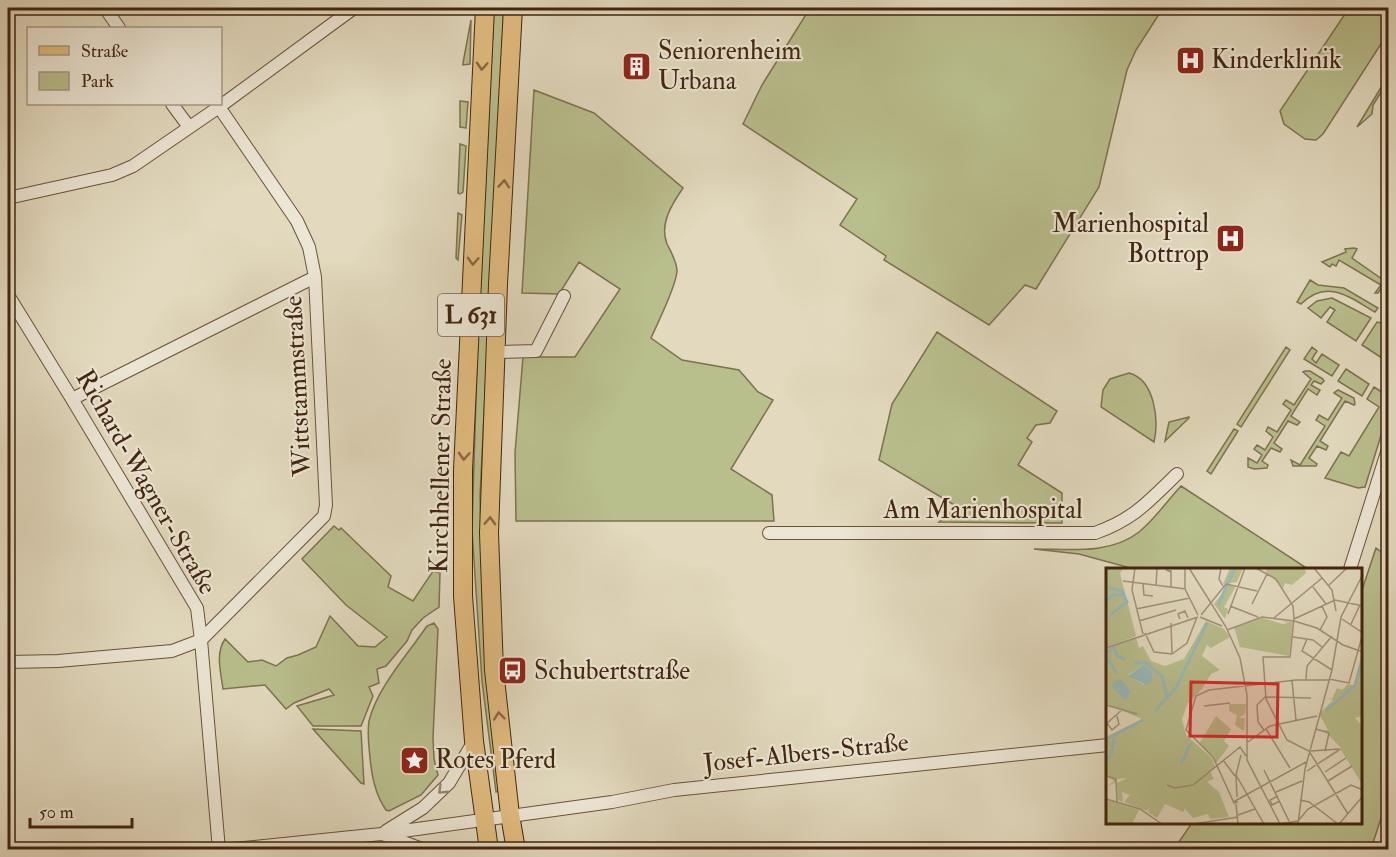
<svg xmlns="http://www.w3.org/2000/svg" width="1396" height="857" font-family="'IM FELL Double Pica',serif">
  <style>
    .green { fill: #b9be8d; stroke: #7e724e; stroke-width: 1.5 }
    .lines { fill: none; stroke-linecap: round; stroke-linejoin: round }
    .street-casing { stroke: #6a523a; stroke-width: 14 }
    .primary-casing { stroke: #42250e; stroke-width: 20 }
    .street { stroke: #ece6d5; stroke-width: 12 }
    .primary { stroke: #e1bc7f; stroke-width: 18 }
    .oneway { stroke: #8a6941 }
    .oneway2 { stroke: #978672 }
    .labels { text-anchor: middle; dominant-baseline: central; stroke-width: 4.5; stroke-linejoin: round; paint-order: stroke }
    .shield { fill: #ece6d5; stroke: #755f4a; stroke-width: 1.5 }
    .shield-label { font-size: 24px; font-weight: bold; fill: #42250e }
    .poi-label { font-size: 26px; fill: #42250e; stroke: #ece6d5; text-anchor: start }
    .street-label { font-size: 26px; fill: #42250e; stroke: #ece6d5 }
    .inset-river { fill: none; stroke: #97b9ba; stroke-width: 3 }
    .inset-road { fill: none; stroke: #a29178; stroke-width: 1.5 }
    .view { fill: #d62828; fill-opacity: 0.15; stroke: #d62828; stroke-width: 3 }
    .inset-edge { fill: none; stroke: #42250e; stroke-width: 3 }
  </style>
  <rect width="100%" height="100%" fill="#e2d9be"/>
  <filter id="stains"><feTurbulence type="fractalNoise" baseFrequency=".00333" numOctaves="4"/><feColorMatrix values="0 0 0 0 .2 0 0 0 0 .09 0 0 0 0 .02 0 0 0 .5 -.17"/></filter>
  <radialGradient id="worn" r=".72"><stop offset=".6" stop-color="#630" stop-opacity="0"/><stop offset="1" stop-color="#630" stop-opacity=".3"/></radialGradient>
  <path class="green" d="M494,8H504L480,496L483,618L499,791L496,792L482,681L472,530L478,333Z
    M810,8H1163L1136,50L1127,70L1099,187L1036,289L1025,285L989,325L884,260L886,256L840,225L857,199L743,124L762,85Z
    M1349,8H1383L1388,13V33L1323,134L1316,140L1305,139L1284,124L1280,111Z
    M471,20L470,64L463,65V63Z
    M1388,76V81L1373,105L1372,114L1357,127Z
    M534,90L594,113L683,188C672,204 659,224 667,244C671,252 677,262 677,271C676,287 658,322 651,338L682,360L739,370L758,392L773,400L731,469L772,495L774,521H516L515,453L523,357H575L620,289L579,262L559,294L522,293Z
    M460,101L468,102L466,128L460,127Z
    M460,144L466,146L463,192L460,194L458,193Z
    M458,213L462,215L458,260L456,258Z
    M1354,248L1357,249L1352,258L1382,279L1388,271V278L1378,293H1375L1381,285L1339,260L1336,266L1332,264L1330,267L1322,262L1346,252L1345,249Z
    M1310,280L1318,285L1344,288L1378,308L1375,312C1349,297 1327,278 1301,304L1297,302Z
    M1332,298L1371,318L1356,341L1327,322L1335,310L1330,307L1321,318L1308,308L1317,301Z
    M1377,322L1388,325V362L1362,345Z
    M937,332L1057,411L1050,423L1036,425L1027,438L1032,442L1018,465L1062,493V523L939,522L953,511L956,506L879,460L892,404Z
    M1286,347L1290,350L1241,427L1237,424Z
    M1312,347L1317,351L1312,359L1316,363L1322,354L1339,365L1332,376L1304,359Z
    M1346,369L1369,384L1362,396L1338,381Z
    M1305,371H1310L1323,379L1324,381L1321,384L1314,381L1311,385L1320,390L1317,395L1308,389L1291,416L1300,422L1297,425L1288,421L1274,443L1282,449L1280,452L1271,448L1262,461L1268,465L1267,468L1254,469L1248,467V458L1257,463L1262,455L1254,449L1257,445L1265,450L1273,437L1266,431L1268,427L1277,432L1291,410L1283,404L1286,400L1294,405L1311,379L1303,372Z
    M1129,373C1155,380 1159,420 1154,442L1101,407L1103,390L1110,379Z
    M1374,387L1388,396V413L1365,487L1358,488L1325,478L1341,452L1349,456L1379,407L1367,399Z
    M1338,390L1354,398L1355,404L1354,405L1345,401L1320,441L1328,446L1326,450L1317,446L1309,458L1317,464L1316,466H1293L1291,460L1300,465L1325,426L1316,420L1319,415L1328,420L1342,398L1334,393Z
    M1189,417V418L1165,441L1169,422Z
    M1234,429L1238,431L1211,474L1207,471Z
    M1181,486L1308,569H1134L1079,554L1034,549C1068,549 1110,555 1139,532C1155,519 1167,501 1181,486Z
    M334,526L339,530L341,528L391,576L388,587L413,601L433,571L440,573L439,607L423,618L412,630L407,641L386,666L377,669L379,683L369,687L373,696L361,726H313L297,706L334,695L329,689L294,703L286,709L265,685L223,689C221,673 215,653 225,639L248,662L262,660L276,666L287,658L298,655L316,647L330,616L358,646L375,647L387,637L346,605L302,559Z
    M1376,548L1388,557V797L1371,849H1174L1192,823L1362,822V590Z
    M434,623L438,629L433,738L434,759L438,775L421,795L389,811L386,810C375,794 372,777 370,758C369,746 367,733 369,721C377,688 408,654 427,626Z
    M313,729L361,731L364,784L361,783Z"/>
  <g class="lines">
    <defs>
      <path id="street" d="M105,8L119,28
        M172,104L189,127
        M8,198L112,175L133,166L219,107L354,8
        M8,295L72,399L197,608L201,640L219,850
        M495,352L536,351L564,296
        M72,399L315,277
        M769,533H1095C1134,519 1148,502 1177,474
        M1350,569L1388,449
        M8,662L58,661L172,651L201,640L324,516L326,505L315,277L309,247L297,221L219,107
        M386,831L423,808L449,783L474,741
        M382,834L425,850
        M224,850L381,834L612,802L674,790L1108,745"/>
      <path id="primary" d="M485,8L463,470V596L474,741L489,850
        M513,8L498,284L489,533L494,670L510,815L516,850"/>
    </defs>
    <use href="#street" class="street-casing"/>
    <use href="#primary" class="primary-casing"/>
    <use href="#street" class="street"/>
    <use href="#primary" class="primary"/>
  </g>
  <defs><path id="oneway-chevron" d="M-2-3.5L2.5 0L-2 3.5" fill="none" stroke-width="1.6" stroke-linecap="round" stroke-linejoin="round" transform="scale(1.5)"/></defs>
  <g class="oneway">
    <use href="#oneway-chevron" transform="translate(482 66) rotate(93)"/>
    <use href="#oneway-chevron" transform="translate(504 184) rotate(-86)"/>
    <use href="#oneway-chevron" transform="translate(473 261) rotate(93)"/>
    <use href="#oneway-chevron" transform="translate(464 456) rotate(93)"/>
    <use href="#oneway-chevron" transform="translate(490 521) rotate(-88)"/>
    <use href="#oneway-chevron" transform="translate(499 716) rotate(-96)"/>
  </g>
  <use class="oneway2" href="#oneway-chevron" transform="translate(442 790) rotate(136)"/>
  <defs>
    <symbol id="hospital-square" viewBox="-11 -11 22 22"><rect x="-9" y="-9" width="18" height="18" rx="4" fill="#8f2418" stroke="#ece6d5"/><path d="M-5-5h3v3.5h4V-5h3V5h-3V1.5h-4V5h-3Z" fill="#fff"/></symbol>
    <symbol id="building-square" viewBox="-11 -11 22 22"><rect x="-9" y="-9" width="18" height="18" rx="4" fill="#8f2418" stroke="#ece6d5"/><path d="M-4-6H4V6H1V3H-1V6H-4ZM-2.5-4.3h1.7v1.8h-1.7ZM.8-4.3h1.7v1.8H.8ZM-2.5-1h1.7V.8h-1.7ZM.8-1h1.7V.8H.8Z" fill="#fff"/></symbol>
    <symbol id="bus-square" viewBox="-11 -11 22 22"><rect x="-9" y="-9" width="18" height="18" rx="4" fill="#8f2418" stroke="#ece6d5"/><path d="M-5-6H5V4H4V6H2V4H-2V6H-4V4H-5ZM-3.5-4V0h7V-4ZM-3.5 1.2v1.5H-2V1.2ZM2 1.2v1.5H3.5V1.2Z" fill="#fff"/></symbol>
    <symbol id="sight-square" viewBox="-11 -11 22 22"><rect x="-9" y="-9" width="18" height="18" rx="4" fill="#8f2418" stroke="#ece6d5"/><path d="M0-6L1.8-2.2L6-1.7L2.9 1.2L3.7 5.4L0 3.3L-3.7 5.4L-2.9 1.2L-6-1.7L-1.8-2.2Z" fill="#fff"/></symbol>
  </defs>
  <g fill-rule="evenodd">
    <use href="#hospital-square" x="1174" y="44" width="33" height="33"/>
    <use href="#building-square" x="620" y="50" width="33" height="33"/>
    <use href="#hospital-square" x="1214" y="222" width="33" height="33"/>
    <use href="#bus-square" x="496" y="654" width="33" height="33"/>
    <use href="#sight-square" x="398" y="744" width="33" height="33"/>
  </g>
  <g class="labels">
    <rect class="shield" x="438" y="294" width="66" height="42" rx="4.5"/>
    <g class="shield-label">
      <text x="471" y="315">L 631</text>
    </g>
    <g class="poi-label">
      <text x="658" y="51">Seniorenheim<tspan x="658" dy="30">Urbana</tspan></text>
      <text x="1211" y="60">Kinderklinik</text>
      <text x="1209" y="224" text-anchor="end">Marienhospital<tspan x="1209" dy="30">Bottrop</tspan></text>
      <text x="534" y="671">Schubertstraße</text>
      <text x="435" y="760">Rotes Pferd</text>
    </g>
    <g class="street-label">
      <text transform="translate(298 386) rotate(-93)">Wittstammstraße</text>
      <text transform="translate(441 466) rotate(-89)">Kirchhellener Straße</text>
      <text transform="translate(146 482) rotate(60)">Richard-Wagner-Straße</text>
      <text x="983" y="510">Am Marienhospital</text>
      <text transform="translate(806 753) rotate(-6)">Josef-Albers-Straße</text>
    </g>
  </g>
  <g transform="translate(1106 568)">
    <rect width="256" height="256" fill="#e2d9be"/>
    <path d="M18,0L14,5L30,68L0,80V1ZM124,0H137L131,14L117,16ZM161,0H199L200,5L186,17L179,15L177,20L160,4ZM124,16L129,20L118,39L122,41L119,51L108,36ZM156,50L177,56L182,55L176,53L187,54L183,88L134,79L128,59ZM100,53L118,61L124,69L105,80L101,77L96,88L114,102L105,106L96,121L82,135L76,151L80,167L106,190L109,199L104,203L108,211L101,214L113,224L123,249L104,251L102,246L87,250L79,241L77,244L59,236L51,250L42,244L44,239L41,243L18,234L24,227L16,224L17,234L12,232L11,215L21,210L10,211V214L0,219L8,213L0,207V169L36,151L0,136V81L30,69L33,80L37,78L45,93L59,98L78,91ZM37,97L44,105L38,117L22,107ZM16,112L25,123L20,132L5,118ZM256,85V148L249,150L256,158V216L235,182L216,195L235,180L218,162H222L213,146L227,132L219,129L226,131L231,120L236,122L242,116L251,118L248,115ZM123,136H140L139,146L133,150H139L138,163L129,157L131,147L123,143ZM110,148L125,161L118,173L123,178L110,195L108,188L93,176ZM0,232L33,242L27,254L30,256H0Z" fill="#b9be8d" fill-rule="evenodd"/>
    <path d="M37,97L46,103V113L40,117L22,108ZM11,112H16L25,123L20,133L5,118Z" fill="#97b9ba"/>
    <path class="inset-river" d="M0,19L16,23L21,34L4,47M0,33L7,27H18M112,37L129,0M0,85L8,80L11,88L19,91M0,89L11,105M29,95H40L56,108L61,129M49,143L70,120L101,55M220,143L249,117L257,90M0,171L37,152M0,192L5,187L8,170M75,196L85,175"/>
    <path class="inset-road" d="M29,0L26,22L37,66M79,0V21L92,47M83,0L120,59L134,90L141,127V192L174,256M115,0L113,11L117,18M150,0L170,11L187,38L188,51L184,89H157L160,131L181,172L203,183L242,246M208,0L226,22L230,43M17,13L80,21M37,16L38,27L47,28M223,17L241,0M50,18L51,0M207,19L220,36M65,20V3L60,2L65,4M146,36L161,6M124,38L152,49M30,41L84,30M122,46L139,0M95,47L120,16L151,23M94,49L116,58M168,50L216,10M74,51L72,46L79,43L82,50M188,51L229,32L257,38M236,51L257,65M33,53L70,42M65,55L66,86M245,56L254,37M121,62L156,49L188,53L211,60L237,77L257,84M214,62L221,49L216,38M39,65L48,84L66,86L81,75L91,49M187,69L207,72L216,79M201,71L196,83L226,102M0,80L92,49M200,111L201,98L226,68M223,111L243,115L257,65M186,113L190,152M0,137L31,146M98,138L124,135M1,155L6,162L13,156L11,148M0,156L17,141M160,161L184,200M210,161L223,165L219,183M158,162L152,154L151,137L159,129L205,130M142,174L164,158L211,148M205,183L234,181M117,192L129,208M158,202L183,253M201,203L234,181M219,204L240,190M130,207L158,256M0,208L10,211L11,234M222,213L246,198M61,217L69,220L87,217L134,179L140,188M170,224L196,213M172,228L164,232L166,237L174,233M131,229L130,207L135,187M0,231L34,241L56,256M194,232L203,234L232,256M129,233L200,194M128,235L131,234L129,233L128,235L107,189L80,162L90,128L103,122L190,112H223M130,236L132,256M132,247L149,241M88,256L132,249M173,256L192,253L202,241L245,217L257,222M192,256L199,201L226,102L235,49L257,6M233,256L257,228"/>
    <path class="view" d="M85,114L172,116L171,169L84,168Z"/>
    <rect width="256" height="256" class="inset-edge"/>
  </g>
  <rect width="1396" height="857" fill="none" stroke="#e2d9be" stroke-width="30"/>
  <rect x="9" y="9" width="1378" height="839" fill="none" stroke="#42250e" stroke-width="3"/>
  <rect x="15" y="15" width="1366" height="827" fill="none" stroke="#42250e" stroke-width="1.5"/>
  <rect x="27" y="27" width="195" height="78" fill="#ece6d5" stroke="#a89985" stroke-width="1.5"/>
  <rect x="39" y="46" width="30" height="9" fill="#e1bc7f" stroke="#a89985" stroke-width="1.5"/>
  <text x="81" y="57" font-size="18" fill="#42250e">Straße</text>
  <rect x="39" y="72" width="30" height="18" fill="#b9be8d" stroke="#a89985" stroke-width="1.5"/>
  <text x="81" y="87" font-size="18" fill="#42250e">Park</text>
  <path d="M30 818v9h102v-9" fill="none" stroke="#42250e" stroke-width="3"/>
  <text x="39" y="818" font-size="18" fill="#42250e" stroke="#ece6d5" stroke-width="4.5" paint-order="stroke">50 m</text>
  <rect width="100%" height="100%" filter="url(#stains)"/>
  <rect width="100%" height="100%" fill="url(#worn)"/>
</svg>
